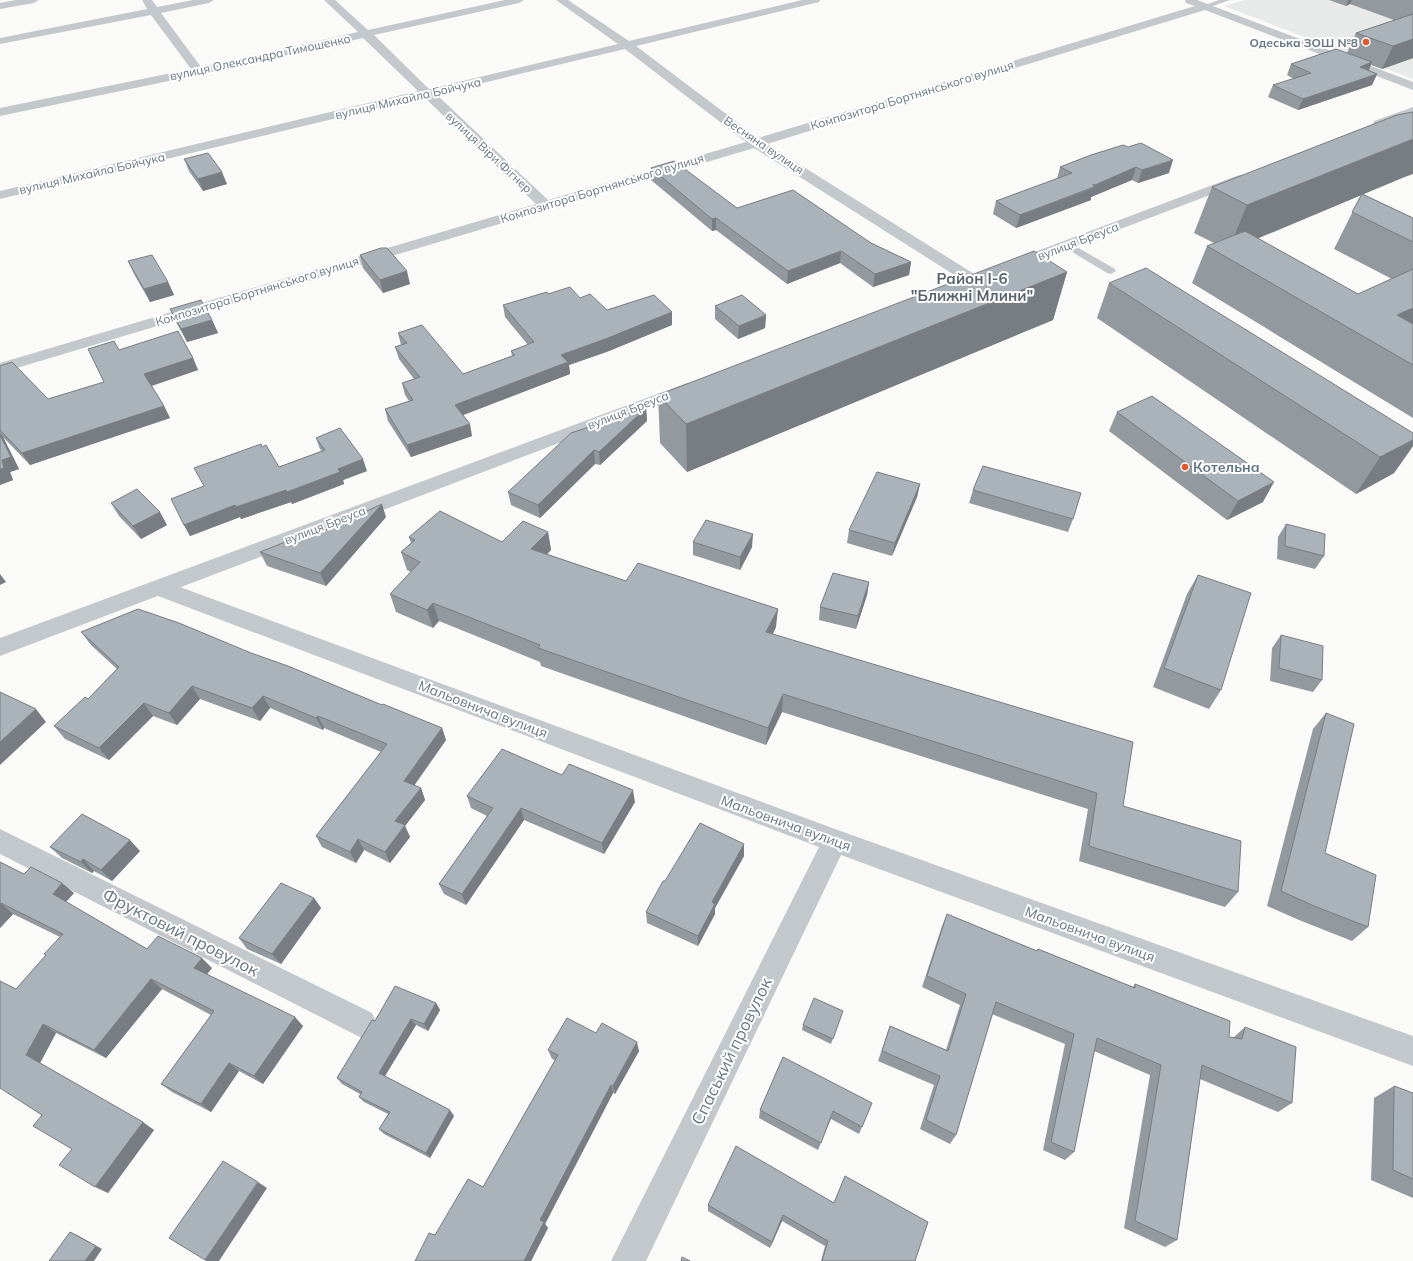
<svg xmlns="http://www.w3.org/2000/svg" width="1413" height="1261" font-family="Mulish,sans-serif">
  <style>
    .built { fill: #e8e9e9 }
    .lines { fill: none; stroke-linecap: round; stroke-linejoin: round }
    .service { fill: #c3c8cc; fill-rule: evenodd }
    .minor { fill: #c3c8cc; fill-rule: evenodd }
    .tertiary { fill: #c3c8cc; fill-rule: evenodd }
    .wall { fill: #929a9f; fill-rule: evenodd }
    .shaded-wall { fill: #777d82 }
    .building { fill: #aab3b9; stroke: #777d82 }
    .poi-dot { fill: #e4572e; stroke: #fff; stroke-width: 1.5 }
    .labels { text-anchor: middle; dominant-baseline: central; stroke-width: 4; stroke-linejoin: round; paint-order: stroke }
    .far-poi-label { font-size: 12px; font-weight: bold; fill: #657683; stroke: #fff; text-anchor: end }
    .far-street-label { font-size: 12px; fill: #657683; stroke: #fff }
    .poi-label { font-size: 14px; font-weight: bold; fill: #657683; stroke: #fff; text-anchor: start }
    .street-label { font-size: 14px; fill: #657683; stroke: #fff }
    .far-district-label { font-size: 15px; font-weight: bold; fill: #57646e; stroke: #fff }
    .near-street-label { font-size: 17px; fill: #657683; stroke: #fff }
  </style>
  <rect width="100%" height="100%" fill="#fafaf8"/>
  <path class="built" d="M1244,0H1413V79L1224,6Z"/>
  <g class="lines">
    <path class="service" d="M1219,0H1230L1204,9L1200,7Z
      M1068,242L1115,269L1116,271L1111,274L1107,273L1064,247L1063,245L1064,243Z"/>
    <path class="minor" d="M16,0H39L34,3L0,9V3Z
      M142,0H152L157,7L193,0H214L209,3L161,13L201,67L358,32L324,0H335L368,30L505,0H524L519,3L374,35L429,89L618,44L556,0H568L629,41L802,0H820L819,2L636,46L758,138L1195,6L1186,3L1185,0H1197L1413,82V90L1205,10L767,144L979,277L981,280L979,283L973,285L967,283L754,148L0,373V363L536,204L424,97L0,199V191L418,91L363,38L198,75L0,116V108L191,69L151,15L0,44V38L147,9ZM625,49L746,142L548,200L436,94Z
      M161,580L835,829L1413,1036V1066L841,855L646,1261H611L819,847L153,594L150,588L153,582Z
      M0,829L372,1013L377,1023L372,1033L362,1038L352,1033L0,854Z"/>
    <path class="tertiary" d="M1413,107V115L1379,128L1374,127L1373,124L1374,121Z
      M1239,175L1244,176L1246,179L1244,182L1018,268L1013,270L1008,268L1005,265L1008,262Z
      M687,383L693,384L696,388L693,392L0,656V638Z"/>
  </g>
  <path class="wall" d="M1329,0H1413V58L1382,69L1371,65L1369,70L1377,74L1372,85L1298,110L1268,97L1273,85L1294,79L1287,75L1291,64L1347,53L1356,33L1394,20L1350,4L1346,6Z
    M1091,155L1169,173L1138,183L1132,180L1091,197V200L1016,228L993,214L996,201L1057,179L1060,167Z
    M184,159L227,184L203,191L189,171Z
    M651,168L737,208L871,243L911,262L909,275L873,287L840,263L787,284L716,230L712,231L651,180Z
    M1402,178L1363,194L1413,218V418L1192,283L1207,246L1214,243L1194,233L1212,187ZM1361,195L1334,249L1392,279L1358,294L1257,238Z
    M360,255L410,284L383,293L363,268Z
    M128,261L168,282L174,295L150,302L134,274Z
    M1067,272L1053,320L687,472L660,443L658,395Z
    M1109,283L1413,433V446L1394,473L1356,494L1097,318Z
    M548,294L580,298L607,310L672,325L609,351L569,365L570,374L463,415L472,436L411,457L388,421L385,409L409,401L405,395L402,383L414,379L399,359L395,347L401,345L398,333L463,374L512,356L511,351L528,345L505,317L503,305Z
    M715,306L766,315L765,328L738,339L715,319Z
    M170,309L212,320L218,333L187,342L176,322Z
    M119,350L193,358L198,370L152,386L164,406L170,418L30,465L3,437L19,469L10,472L13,480L0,485V366L48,399L104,382Z
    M646,408L647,421L600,465L595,464L540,518L511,505L508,492Z
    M1117,412L1263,502L1227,520L1109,431Z
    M316,438L367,471L343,480L344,484L292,504L291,502L241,519L240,517L190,536L184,525L204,486L262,447L279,467L322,451L320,449Z
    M920,484L917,497L892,556L847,543L849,530Z
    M973,490L1073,519L1068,532L969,503Z
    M111,503L167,525L141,539L119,516Z
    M386,517L326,586L267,566L260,552L323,531Z
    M1286,524L1324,556L1315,569L1277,559L1278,537Z
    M548,532L551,550L547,554L626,581L776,627L773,634L1123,806L1238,892L1225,907L1079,861L1088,809L782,712L766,745L541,666L540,662L439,621L433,628L396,612L390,594L411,572L407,570L401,552L411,543L409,537L502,542Z
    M693,542L752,547L740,570L693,555Z
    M1198,575L1221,690L1209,709L1153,687L1187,594Z
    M869,582L867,595L856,629L819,620L820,607Z
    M81,632L251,653L382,705L442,728L446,740L414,785L421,788L425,800L405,826L410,837L390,863L364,850L356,863L322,847L316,836L381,752L324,728L323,730L270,708L260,721L200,699L177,725L153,716L109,760L65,739L54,726L88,699L117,669L91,645Z
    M1281,635L1322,680L1313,692L1270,681L1272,648Z
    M1326,713L1325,853L1368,927L1352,941L1299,920L1267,906L1313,729Z
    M562,775L635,802L604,854L524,820L466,905L444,894L439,884L487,816L471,808L467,796Z
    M744,844V856L715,908V914L698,946L647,923L646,912L665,881Z
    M50,847L140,851L112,881L94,871L92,873L62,858Z
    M0,862L24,874L74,893L66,902L147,949L212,968L207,974L303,1026L263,1084L239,1071L211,1112L172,1092L161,1084L211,1015L162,989L106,1058L56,1033L40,1063L154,1130L108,1193L72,1149L42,1115L16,989L46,955L60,937L13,914L0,928Z
    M314,898L321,908L281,964L247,949L239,938Z
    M947,914L1037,951L1038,949L1133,987L1135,984L1229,1037L1233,1038L1245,1027L1292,1103L1278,1112L1200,1079L1177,1240L1165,1247L1124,1228L1150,1075L1094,1051L1074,1152L1065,1160L1043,1150L1065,1044L992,1014L956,1135L950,1144L920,1129L934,1085L878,1061L890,1026L946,1050L960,1005L922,987L942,926Z
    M436,1003L440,1010L428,1031L416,1025L385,1076L454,1116L430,1158L384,1134L379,1129L388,1114L364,1102L359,1097L360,1094L342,1084L337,1078L375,1021Z
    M843,1011L831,1044L802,1030L803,1025Z
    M596,1033L639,1051L615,1094L613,1093L545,1224L548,1228L531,1261H415L435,1235L483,1187L555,1060L552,1059L548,1050Z
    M783,1057L862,1127L859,1134L831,1119L818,1150L759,1118L760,1110Z
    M1394,1086L1413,1093V1198L1371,1180L1374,1098Z
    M845,1176L915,1261H821L825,1246L782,1221L770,1248L708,1211V1205L834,1202Z"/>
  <path class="shaded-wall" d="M1348,0H1352L1350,4L1346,6Z
    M1413,39V58L1382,69L1393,46Z
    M1372,62L1367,74L1360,67Z
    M1377,74L1372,85L1298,110L1303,99Z
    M1413,139V174L1402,178L1228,251L1247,205Z
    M1173,160L1169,173L1138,183L1142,170Z
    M1136,167L1132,180L1091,197V200L1016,228L1020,215L1094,188L1095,185Z
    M222,172L227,184L203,191L198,179Z
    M716,218V230L712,231V219Z
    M841,251L840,263L787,284L788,271Z
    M911,262L909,275L873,287L875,274Z
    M407,271L410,284L383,293L380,280Z
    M1067,272L1053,320L687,472L686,424Z
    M168,282L174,295L150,302L144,289Z
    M1413,308V335L1397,315Z
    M672,312V325L609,351L569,365L570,374L458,417L455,405L561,355Z
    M766,315L765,328L738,339L739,326Z
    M212,320L218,333L187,342L181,329Z
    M193,358L198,370L150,386L144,374Z
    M164,406L170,418L30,465L22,453Z
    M646,408L647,421L600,465L599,452Z
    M470,424L472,436L411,457L407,445Z
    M0,433L3,437L19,469L10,472L13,480L0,485V469L2,460Z
    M1413,440V446L1394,473L1356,494L1380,457Z
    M594,450L595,464L540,518L538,505Z
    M363,459L367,471L343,480L344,484L292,504L287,492L338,469Z
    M1274,482L1263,502L1227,520L1238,501Z
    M920,484L917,497L892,556L895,543Z
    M286,490L291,502L241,519L236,507Z
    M382,504L386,517L326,586L320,573Z
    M235,505L240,517L190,536L184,525Z
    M160,512L167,525L141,539L133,526Z
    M548,532L551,550L535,567L531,549Z
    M753,534L752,547L740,570V557Z
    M0,574L6,582L0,585Z
    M869,582L867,595L856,629L858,616Z
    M433,603L439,621L433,628L427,610Z
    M778,609L776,627L765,649L766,632Z
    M192,686L200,699L177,725L169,713Z
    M783,694L782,712L766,745L768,728Z
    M263,696L270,708L260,721L252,708Z
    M144,703L153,716L109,760L99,748Z
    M36,709L46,722L0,765V742Z
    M318,716L324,728L323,730L316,718Z
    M442,728L446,740L409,793L404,781Z
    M421,788L425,800L405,826L410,837L390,863L385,852L395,821Z
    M633,790L635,802L604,854L602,843Z
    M521,808L524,820L466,905L462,894Z
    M358,839L364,850L356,863L350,852Z
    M130,840L140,851L112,881L101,870Z
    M744,844V856L715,908V914L698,946V936L712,902Z
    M83,859L94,871L92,873L81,862Z
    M62,883L74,893L64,904L53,894Z
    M314,898L321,908L281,964L272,954Z
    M1,903L13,914L0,928V904Z
    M202,958L212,968L204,978L194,968Z
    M151,979L162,989L106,1058L94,1050Z
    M436,1003L440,1010L428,1031L424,1024Z
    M295,1017L303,1026L263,1084L254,1076Z
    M411,1019L416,1025L383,1079L379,1073Z
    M43,1024L56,1033L40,1063L26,1055Z
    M637,1042L639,1051L615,1094L613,1086Z
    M229,1063L239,1071L211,1112L201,1104Z
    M611,1085L613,1093L545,1224L548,1228L531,1261H524L540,1220Z
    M450,1110L454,1116L430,1158L426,1153Z
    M143,1122L154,1130L108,1193L95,1187Z
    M258,1182L267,1188L219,1261H206L205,1260Z
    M783,1215L782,1221L770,1248L772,1242Z
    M70,1232L77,1235L102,1249L94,1261H85Z"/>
  <path class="building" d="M1413,14V39L1393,46L1356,33Z
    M1336,49L1372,62L1360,67L1377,74L1303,99L1273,85L1311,73L1291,64Z
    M1413,112V139L1247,205L1212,187L1397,115Z
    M1141,143L1173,160L1142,170L1136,167L1095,185L1093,184L1094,187L1020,215L996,201L1072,173L1060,167L1091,155L1123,145L1128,147Z
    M208,153L222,172L198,179L184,159Z
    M674,161L737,208L793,190L871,243L911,262L875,274L841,251L788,271L716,218L712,219L651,168Z
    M1362,194L1413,218V242L1352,212Z
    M1245,231L1358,294L1413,269V308L1397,315L1413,324V365L1207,246Z
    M381,248H387L407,271L380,280L360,255Z
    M1034,251L1067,272L686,424L658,395Z
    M152,255L168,282L144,289L128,261Z
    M1146,268L1413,433V440L1380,457L1109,283Z
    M570,287L580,298L590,294L607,310L654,295L672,312L608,338L561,355L568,362L455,405L470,424L407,445L385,409L413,400L402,383L420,377L395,347L407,343L398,333L422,325L463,374L515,355L511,351L534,342L503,305L547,292L548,294Z
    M742,295L766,315L739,326L715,306Z
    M201,300L212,320L181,329L170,309Z
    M178,331L193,358L144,374L164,406L22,453L0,430V366L12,362L48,399L104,382L88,349L114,341L119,350Z
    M1152,396L1274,482L1238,501L1117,412Z
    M646,408L599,452L594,450L538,505L508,492L571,433Z
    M340,428L363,459L338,469L340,472L287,492L286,490L236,507L235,505L184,525L171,499L204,486L194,468L261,444L262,447L266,445L279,467L325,450L316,438Z
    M0,435L11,457L2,460L4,468L0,469Z
    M983,466L1081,493L1073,519L973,490Z
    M877,472L920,484L895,543L849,530Z
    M137,489L160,512L133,526L111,503Z
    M382,504L320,573L260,552L318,529L323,531Z
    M440,511L502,542L523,521L548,532L531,549L626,581L638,563L778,609L766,632L1133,742L1123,806L1241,841L1238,892L1089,846L1097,793L783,694L768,728L538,648L540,645L433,603L427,610L390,594L420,562L401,552L415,540L409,537Z
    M706,520L753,534L740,557L693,542Z
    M1286,524L1325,534L1324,556L1285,546Z
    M833,573L869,582L858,616L820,607Z
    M1198,575L1251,593L1221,690L1164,668Z
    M138,609L179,623L251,653L288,666L382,705L383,704L442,728L404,781L421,788L395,821L405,825L385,852L358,839L350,852L316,836L387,744L318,716L316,718L263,696L252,708L192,686L169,713L144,703L99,748L54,726L85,697L88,699L119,667L81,632Z
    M1281,635L1323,646L1322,680L1279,668Z
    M0,692L36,709L0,742Z
    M1326,713L1354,724L1325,853L1376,875L1368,927L1314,906L1281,891Z
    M502,749L562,775L569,764L633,790L602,843L521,808L462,894L439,884L493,808L467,796Z
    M82,814L130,840L101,870L83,859L81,862L50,847Z
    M700,823L744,844L712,902L715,904L698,936L646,912L663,881H665Z
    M0,862L24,874L31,867L62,883L53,894L147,949L158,936L202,958L194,968L295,1017L254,1076L229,1063L201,1104L161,1084L214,1011L151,979L94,1050L43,1024L26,1055L143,1122L95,1187L59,1165L72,1149L33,1126L42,1115L0,1088V981L16,989L46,955L44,954L63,934L1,903L0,904Z
    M281,883L314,898L272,954L239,938Z
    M947,914L1037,951L1038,949L1135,988V984L1230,1021L1229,1037L1242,1039L1245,1027L1296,1047L1292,1103L1202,1065L1177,1240L1135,1221L1161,1065L1097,1038L1074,1152L1051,1142L1074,1034L996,1002L956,1135L926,1120L940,1076L882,1051L890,1026L948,1051L966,994L927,976Z
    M395,986L436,1003L424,1024L411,1019L379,1073L450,1110L426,1153L379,1129L390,1112L359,1097L362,1092L337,1078L372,1020L375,1021Z
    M814,998L843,1011L833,1039L803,1025Z
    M567,1018L596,1033L602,1023L637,1042L613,1086L611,1085L540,1220L544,1222L524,1261H415L429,1233L435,1235L468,1179L483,1187L558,1055L548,1050Z
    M783,1057L872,1103L862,1127L833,1111L821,1143L760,1110Z
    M1394,1086L1413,1093V1179L1393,1170Z
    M736,1146L834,1203L845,1176L928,1222L915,1261H822L828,1241L783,1215L772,1242L708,1205Z
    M223,1161L258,1182L205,1260L169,1238Z
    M70,1232L96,1246L85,1261H49Z
    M682,1257L690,1261H681Z"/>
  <g class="poi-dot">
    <circle cx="1366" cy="42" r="4"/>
    <circle cx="1185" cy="467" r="4"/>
  </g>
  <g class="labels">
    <g class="far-poi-label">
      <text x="1358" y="42">Одеська ЗОШ №8</text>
    </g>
    <g class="far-street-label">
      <text transform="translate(260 57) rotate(-12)">вулиця Олександра Тимошенко</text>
      <text transform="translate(912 95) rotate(-17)">Композитора Бортнянського вулиця</text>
      <text transform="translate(408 98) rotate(-13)">вулиця Михайла Бойчука</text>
      <text transform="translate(764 145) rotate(34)">Весняна вулиця</text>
      <text transform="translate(489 152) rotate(43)">вулиця Віри Фігнер</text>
      <text transform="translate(92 173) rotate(-13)">вулиця Михайла Бойчука</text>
      <text transform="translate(602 188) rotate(-17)">Композитора Бортнянського вулиця</text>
      <text transform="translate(1078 241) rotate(-21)">вулиця Бреуса</text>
      <text transform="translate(257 291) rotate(-17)">Композитора Бортнянського вулиця</text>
      <text transform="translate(628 410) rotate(-21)">вулиця Бреуса</text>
      <text transform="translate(325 525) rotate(-21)">вулиця Бреуса</text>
    </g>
    <g class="poi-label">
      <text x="1193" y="467">Котельна</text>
    </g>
    <g class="street-label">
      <text transform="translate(483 709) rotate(21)">Мальовнича вулиця</text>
      <text transform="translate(786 823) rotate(20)">Мальовнича вулиця</text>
      <text transform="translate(1090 934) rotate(20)">Мальовнича вулиця</text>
    </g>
    <g class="far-district-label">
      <text x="972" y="278">Район І-6<tspan x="972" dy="17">"Ближні Млини"</tspan></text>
    </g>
    <g class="near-street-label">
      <text transform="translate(181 932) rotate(27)">Фруктовий провулок</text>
      <text transform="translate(731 1051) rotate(-64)">Спаський провулок</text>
    </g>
  </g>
</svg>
